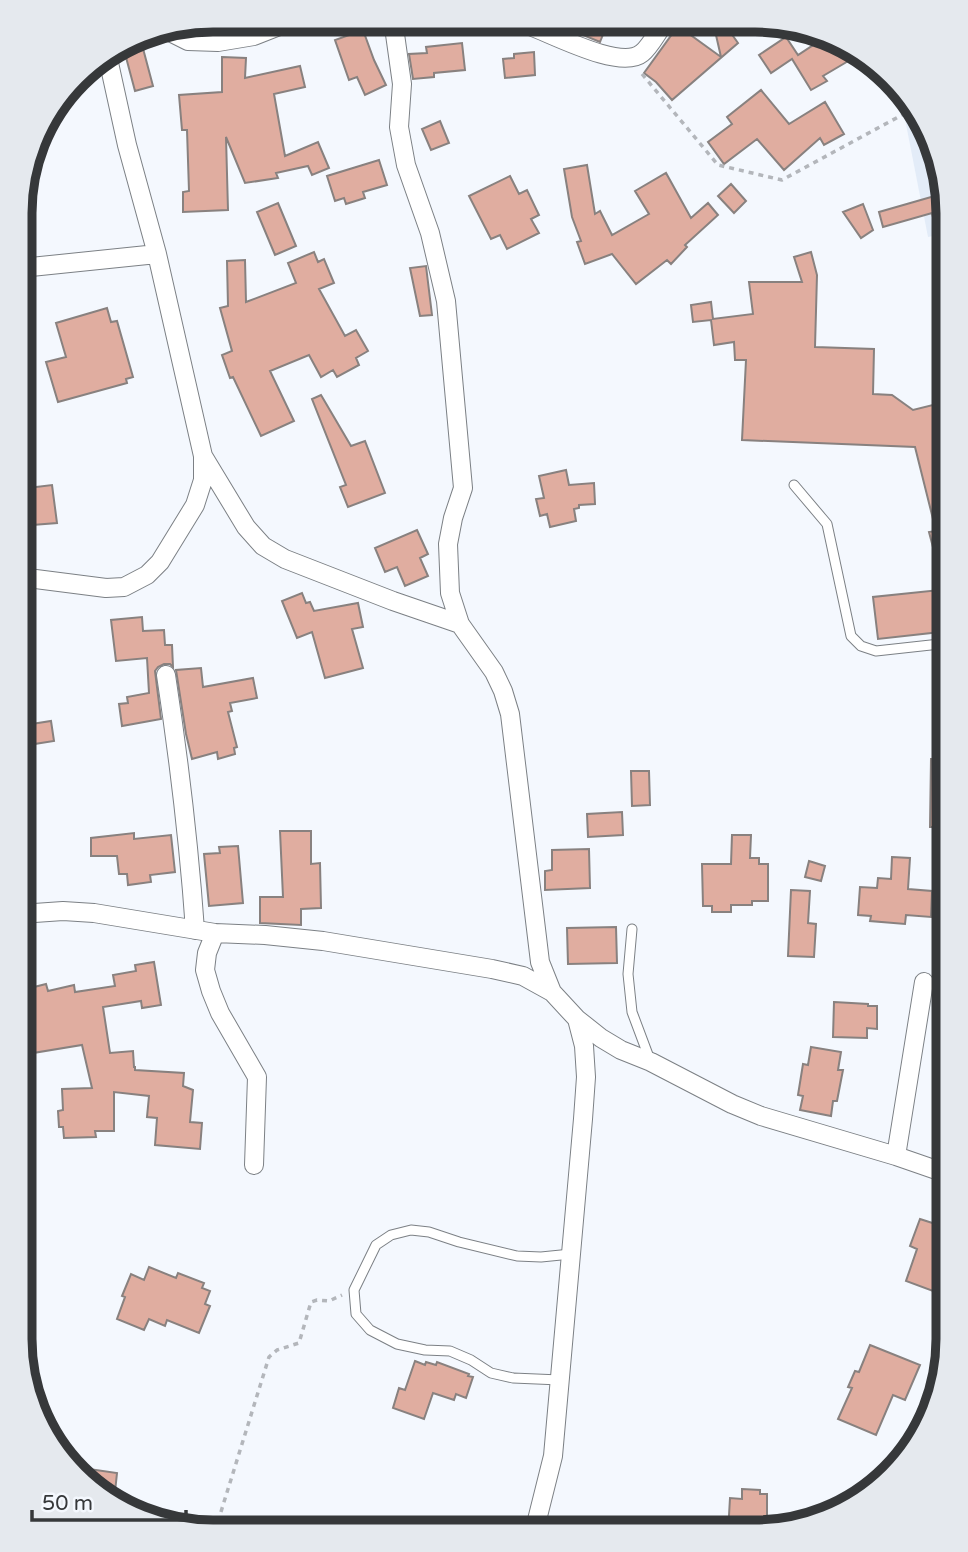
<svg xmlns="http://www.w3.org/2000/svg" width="968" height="1552" font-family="'Varela Round',sans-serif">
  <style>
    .built { fill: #e3ecf8 }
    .building { fill: #e0ada0; stroke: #88817f; stroke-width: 2 }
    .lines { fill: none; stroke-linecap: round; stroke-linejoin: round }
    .service-casing { stroke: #7c8085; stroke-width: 11 }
    .minor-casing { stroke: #7c8085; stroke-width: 20 }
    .path { stroke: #b3b6bb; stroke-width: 3.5; stroke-dasharray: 5 5; stroke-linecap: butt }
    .service { stroke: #fff; stroke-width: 9 }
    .minor { stroke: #fff; stroke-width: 18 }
    .rim { fill: none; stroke: #36383a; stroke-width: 9 }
  </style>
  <rect width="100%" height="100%" fill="#f4f8fe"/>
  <path class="built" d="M916,113L934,139L949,212V233L928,237L905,119Z"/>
  <path class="building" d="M549,21L584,22H608L600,42Z
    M713,22H723L738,43L672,100L656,82L644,73L678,26L721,57Z
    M363,30L374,60L386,85L365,95L357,77L349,80L335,40Z
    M786,37L798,55L824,38L842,47L850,60L823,76L827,81L811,90L792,59L771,73L759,55Z
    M141,41L153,86L135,91L123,46Z
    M462,43L465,70L434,73V77L413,79L409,54L427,53L426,47Z
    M534,52L535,75L505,78L503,59L514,58V54Z
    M222,57L246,58L245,78L300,66L305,87L274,94L285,156L318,142L329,168L312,175L308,166L276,173L278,178L245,183L226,137L228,210L183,212V192L189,191L187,130H182L179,95L222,92Z
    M761,90L789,124L825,102L844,134L824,145L820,138L784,170L757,139L724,164L708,142L732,124L727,117Z
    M440,121L449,143L431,150L422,129Z
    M379,160L387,185L363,192L365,198L346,204L344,198L335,201L327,176Z
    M587,165L595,214L600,211L612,235L649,214L635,191L666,173L691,218L708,203L718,215L685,245L687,247L671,264L667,260L636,284L612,254L585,264L577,242L581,241L572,217L564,169Z
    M510,176L519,194L527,190L539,215L531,219L539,233L507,249L500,235L491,239L469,196Z
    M731,184L746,201L734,213L718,196Z
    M945,193L949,213V256H942L932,213L883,227L879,212Z
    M278,203L296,246L275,255L257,212Z
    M863,204L873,230L861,238L843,212Z
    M314,252L318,262L324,259L334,283L319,289L345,336L356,330L368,351L356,358L359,365L337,377L333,370L321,377L309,355L270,371L294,421L261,436L233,377L230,378L222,355L232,351L220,308L228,306L227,261L245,260L246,302L296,283L288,263Z
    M811,252L817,275L815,347L874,349L873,394L892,395L913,410L949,401V584L943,585L929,532L936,531L915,447L742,440L746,360H735L734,342L714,345L711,320L693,322L691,305L711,302L713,319L753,314L749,282H802L794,257Z
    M426,266L432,315L420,316L410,268Z
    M107,308L111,322L117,321L133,377L126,379L127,383L58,402L46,362L66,357L56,323Z
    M321,395L351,446L365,441L385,493L348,507L340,487L346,485L312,399Z
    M566,470L569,485L594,483L595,504L579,505V508L574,509L576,521L550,527L547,514L540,516L536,499L544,498L539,476Z
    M52,485L57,523L20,526V489Z
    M417,530L428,554L420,558L428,576L405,586L397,567L385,572L375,548Z
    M949,589V631L878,639L873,597Z
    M302,593L306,603L310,602L314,611L358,603L363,627L352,629L363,668L325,678L312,632L297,638L282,601Z
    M142,617L143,631L164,630L165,645H172L173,667L170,664H164L158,667L155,671L161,719L122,726L119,704L128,703L127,697L149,693L147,658L116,661L111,620Z
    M201,668L203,687L253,678L257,698L230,703L232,711L228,712L237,747L234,748L235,754L218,759L217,752L192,759L186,734L176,670Z
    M51,721L54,741L28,745L25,725Z
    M931,759H948V827H930Z
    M631,771H649L650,805L632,806Z
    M622,812L623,835L588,837L587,814Z
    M280,831H311V864L320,863L321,908L301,909V925L260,923V897H283Z
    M134,833V839L171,835L175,872L150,875L151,882L128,885L127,874H119L117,856H91V838Z
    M732,835H751L750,858H759V864H768V901H752V905H731V912H712V906H703L702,864H731Z
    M238,846L243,903L209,906L204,854L220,853L219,847Z
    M589,849L590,888L545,890V871L552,870V850Z
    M892,857L910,858L908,889L932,891L931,917L906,915L905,924L870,921L871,916L858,915L860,887L877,888L878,878L891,879Z
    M809,861L825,866L821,881L805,877Z
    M791,890L810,891L808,923L816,924L814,957L788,956Z
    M616,927L617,963L568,964L567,928Z
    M154,962L161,1005L142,1008L141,1001L103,1007L110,1053L133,1051L134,1067H135V1070L184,1073L183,1086L193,1090L190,1122L202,1123L200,1149L155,1145L157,1118L147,1117L149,1096L114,1092V1131H95L96,1137L64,1138L63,1127H59L58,1111L63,1110L62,1089L92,1088L82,1045L33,1053L29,1030L20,1032V996L27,995L26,989L46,984L48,991L74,985L75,992L115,986L113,975L136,971L135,965Z
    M834,1002L868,1004V1006H877V1029L867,1028V1038L833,1037Z
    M811,1047L841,1052L838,1070H843L837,1101H833L831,1116L800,1110L803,1096L798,1095L803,1064L808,1065Z
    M920,1219L948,1228V1259L944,1257L933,1291L906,1281L917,1249L910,1246Z
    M149,1267L176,1278L178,1273L204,1283L202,1288L210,1291L205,1304L210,1306L199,1333L167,1320L165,1326L149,1319L144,1330L117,1319L125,1297L122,1296L131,1274L144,1280Z
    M870,1345L920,1365L905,1400L893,1395L876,1435L838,1419L852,1388L848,1387L855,1371L859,1372Z
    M415,1361L425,1365L426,1362L436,1365L437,1362L469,1374L468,1376L473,1377L466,1398L456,1394L454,1400L433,1393L424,1419L393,1408L399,1388L405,1390Z
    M89,1469L117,1473L114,1501L95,1493L87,1483Z
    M742,1489L760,1490V1494H767V1530L756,1533H728L730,1498L742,1499Z"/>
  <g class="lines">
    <defs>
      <path id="service" d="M794,485L827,524L851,636L861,646L876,651L949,643
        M632,929L628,974L632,1012L650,1060
        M560,1380L513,1378L491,1373L471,1360L450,1351L425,1350L397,1344L370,1330L356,1314L354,1290L376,1245L391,1235L411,1230L429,1232L459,1242L517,1256L541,1257L571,1254"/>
      <path id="minor" d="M393,20L402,84L399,127L406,165L430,233L446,301L463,488L453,518L448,544L450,593L460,624
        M517,21C544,29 619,72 642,53C650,47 658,31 665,22
        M164,29L188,41L218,42L254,36L287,23L302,20
        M107,54L127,145L157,254L203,456L246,527L263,546L285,559L393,601L460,624L494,672L503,691L510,714L540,962L552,992
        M21,268L157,254
        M20,577L106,588L124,587L147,575L160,562L195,505L203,480V456
        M166,675C179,760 189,844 195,930
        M20,914L63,911L94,913L215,933L265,935L323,941L492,969L523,976L552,992L577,1019L584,1046L586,1077L583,1119L553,1456L534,1532
        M215,933L207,953L205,970L211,991L220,1013L257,1077L254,1165
        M577,1019L601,1038L621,1050L651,1062L732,1104L761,1116L896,1156L948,1174
        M896,1156L924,982"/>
    </defs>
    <use href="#service" class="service-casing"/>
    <use href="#minor" class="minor-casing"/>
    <path class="path" d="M642,74L718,165L782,180L913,109
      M215,1531L269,1357L277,1350L299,1343L311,1302L317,1300L329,1301L342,1295"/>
    <use href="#service" class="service"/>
    <use href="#minor" class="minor"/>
  </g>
  <path d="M0 0H968V1552H0ZM213 32H755A181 181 0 0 1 936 213V1339A181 181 0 0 1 755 1520H213A181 181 0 0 1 32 1339V213A181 181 0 0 1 213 32Z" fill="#e5e9ee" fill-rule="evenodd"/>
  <path class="rim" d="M213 32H755A181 181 0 0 1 936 213V1339A181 181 0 0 1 755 1520H213A181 181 0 0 1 32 1339V213A181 181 0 0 1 213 32Z"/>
  <path d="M32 1510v10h154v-10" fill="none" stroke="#36383a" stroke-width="3.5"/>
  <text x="42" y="1510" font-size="21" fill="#36383a" stroke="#f4f8fe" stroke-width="5" paint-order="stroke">50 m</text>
</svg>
